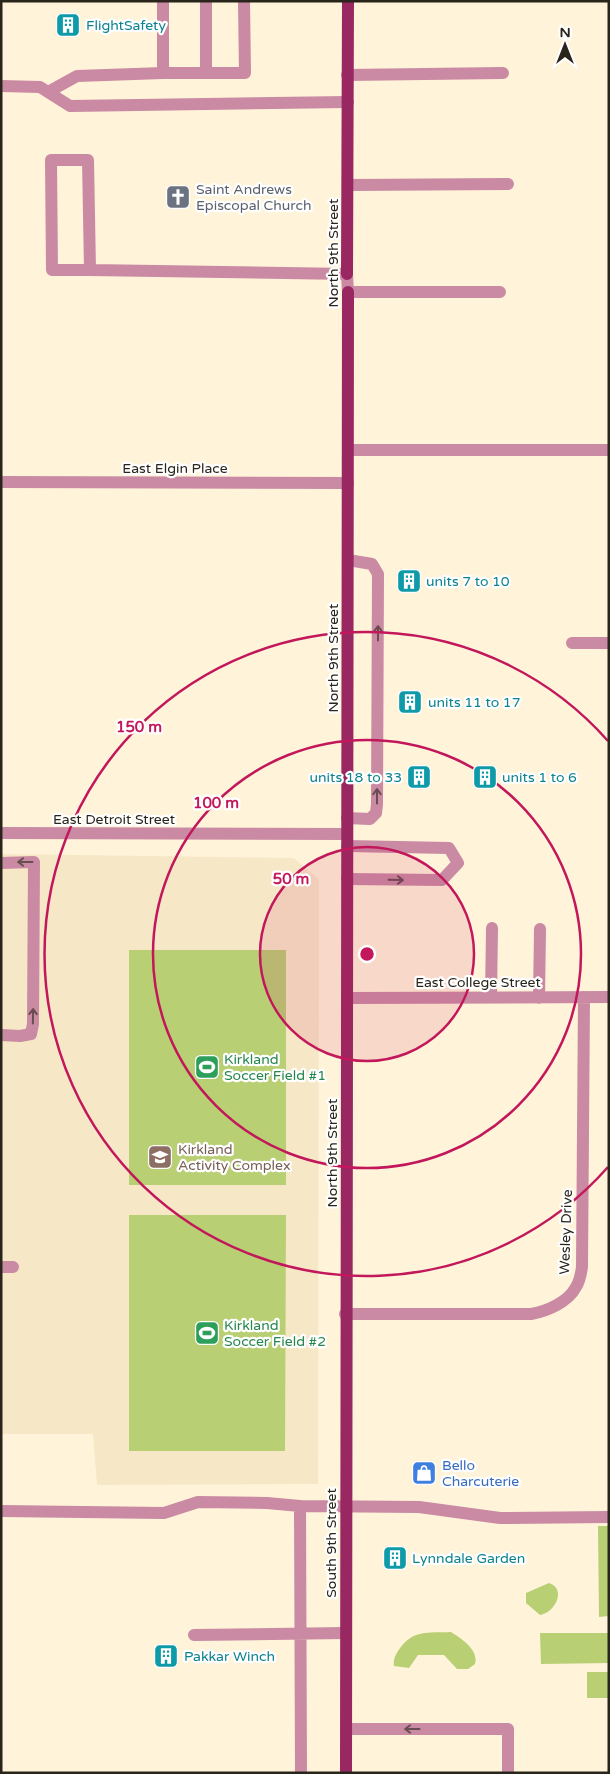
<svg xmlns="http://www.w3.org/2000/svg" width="610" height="1774" font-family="'Varela Round',sans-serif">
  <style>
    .built { fill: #f6e7c6 }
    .green { fill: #b9cf73 }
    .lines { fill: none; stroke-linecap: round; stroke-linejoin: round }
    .minor { stroke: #ca8aa3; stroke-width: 12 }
    .major { stroke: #992761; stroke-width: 12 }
    .oneway { stroke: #694d51 }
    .ring { fill: none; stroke: #c2185b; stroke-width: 2.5 }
    .labels { text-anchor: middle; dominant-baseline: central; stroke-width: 4.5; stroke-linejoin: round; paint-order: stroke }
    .culture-label { font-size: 14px; fill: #0d838f; stroke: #fff; text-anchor: start }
    .worship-label { font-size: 14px; fill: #5b616d; stroke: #fff; text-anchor: start }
    .street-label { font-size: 14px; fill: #29251b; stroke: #fff }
    .leisure-label { font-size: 14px; fill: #27864d; stroke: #fff; text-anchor: start }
    .education-label { font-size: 14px; fill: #785e54; stroke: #fff; text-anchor: start }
    .shop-label { font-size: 14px; fill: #366cbe; stroke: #fff; text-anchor: start }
    .centre { fill: #c2185b; stroke: #fff; stroke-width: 2.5 }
    .ring-label { font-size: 15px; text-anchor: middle; font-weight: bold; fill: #c2185b; stroke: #fff; stroke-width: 4.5; stroke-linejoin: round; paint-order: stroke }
  </style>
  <rect width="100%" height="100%" fill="#fff3d9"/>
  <path class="built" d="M1,854L294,858L319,880L318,1484L97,1485L93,1434H1Z"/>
  <path class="green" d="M129,950H286V1185H129Z
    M129,1215H286L285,1451H129Z
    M598,1526H609V1616L599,1617Z
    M549,1583C567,1589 555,1613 540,1615L526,1603V1593Z
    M451,1632C462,1639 479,1650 475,1664L468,1669H457L444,1655H418L409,1668L394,1666C393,1660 395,1656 398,1651C412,1629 428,1633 451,1632Z
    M540,1633H609V1663L541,1664Z
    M587,1672H609V1698H587Z"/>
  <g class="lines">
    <path class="minor" d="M206,1V72
      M163,73V1
      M347,75L503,73
      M1,86L40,87L70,106L348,102
      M48,92L77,76L163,73H245L244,1
      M348,185L508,184
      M90,270H52L51,160H88L90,270L347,274L348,292H500
      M348,450H609
      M1,482L348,483
      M572,643H609
      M347,818L370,819L376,813L377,804L378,574L372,564L348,560
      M1,833L347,834
      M347,846L449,848L458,863L442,880L347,879
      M1,863L34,862L33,1024L31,1034L20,1036L1,1035
      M491,997L492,928
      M347,998L609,997
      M539,998L540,929
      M1,1267H13
      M345,1314H531C548,1311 568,1302 576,1287C580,1281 581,1274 582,1267L584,997
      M300,1506L419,1507L500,1518L609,1517
      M1,1511L164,1513L198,1502L267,1503L300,1506L301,1773
      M194,1635L346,1633
      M346,1729H508V1773"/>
    <path class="major" d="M347,274L348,1
      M346,1773L348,292"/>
  </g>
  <defs><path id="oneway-shaft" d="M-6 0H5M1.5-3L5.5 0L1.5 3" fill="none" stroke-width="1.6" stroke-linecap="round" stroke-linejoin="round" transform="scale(1.25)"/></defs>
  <g class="oneway">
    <use href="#oneway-shaft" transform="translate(378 633) rotate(-90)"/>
    <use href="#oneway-shaft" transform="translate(377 796) rotate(-90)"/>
    <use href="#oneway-shaft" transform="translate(25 862) rotate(180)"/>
    <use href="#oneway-shaft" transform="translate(396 880) rotate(1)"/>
    <use href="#oneway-shaft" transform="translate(33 1016) rotate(-89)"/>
    <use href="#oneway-shaft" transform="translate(412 1729) rotate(180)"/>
  </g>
  <circle cx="367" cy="954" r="107" fill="#c2185b" fill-opacity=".12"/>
  <g class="ring">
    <circle cx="367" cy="954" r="107"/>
    <circle cx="367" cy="954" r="214"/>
    <path d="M608 1167A322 322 0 1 1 608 741"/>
  </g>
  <defs>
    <symbol id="building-square" viewBox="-11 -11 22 22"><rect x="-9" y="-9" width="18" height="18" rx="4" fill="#0f9aa8" stroke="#fff"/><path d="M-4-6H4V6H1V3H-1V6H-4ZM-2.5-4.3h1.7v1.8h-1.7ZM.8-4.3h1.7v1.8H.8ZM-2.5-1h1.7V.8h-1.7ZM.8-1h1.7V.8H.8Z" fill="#fff"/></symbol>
    <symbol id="church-square" viewBox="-11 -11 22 22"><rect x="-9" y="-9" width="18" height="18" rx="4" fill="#6b7280" stroke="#fff"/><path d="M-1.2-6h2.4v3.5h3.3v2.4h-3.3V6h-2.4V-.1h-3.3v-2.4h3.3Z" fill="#fff"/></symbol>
    <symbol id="stadium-square" viewBox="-11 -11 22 22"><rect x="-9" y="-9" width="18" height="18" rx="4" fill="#2e9e5b" stroke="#fff"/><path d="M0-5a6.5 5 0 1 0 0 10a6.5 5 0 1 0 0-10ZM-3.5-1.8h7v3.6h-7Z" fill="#fff"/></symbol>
    <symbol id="school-square" viewBox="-11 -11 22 22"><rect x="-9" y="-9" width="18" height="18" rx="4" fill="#8d6e63" stroke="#fff"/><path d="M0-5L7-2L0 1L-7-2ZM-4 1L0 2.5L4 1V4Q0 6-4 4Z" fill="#fff"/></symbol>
    <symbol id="shop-square" viewBox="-11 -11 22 22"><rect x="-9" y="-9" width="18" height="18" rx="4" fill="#3f7fe0" stroke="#fff"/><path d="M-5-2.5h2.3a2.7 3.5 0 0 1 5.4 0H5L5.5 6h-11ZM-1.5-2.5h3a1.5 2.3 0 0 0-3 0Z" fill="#fff"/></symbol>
  </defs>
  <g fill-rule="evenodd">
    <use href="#building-square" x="54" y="11" width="28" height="28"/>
    <use href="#church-square" x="164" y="183" width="28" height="28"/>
    <use href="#building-square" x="395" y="567" width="28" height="28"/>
    <use href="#building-square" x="396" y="688" width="28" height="28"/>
    <use href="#building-square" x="405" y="763" width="28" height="28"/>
    <use href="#building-square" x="471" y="763" width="28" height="28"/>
    <use href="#stadium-square" x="193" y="1053" width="28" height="28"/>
    <use href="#school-square" x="146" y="1143" width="28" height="28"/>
    <use href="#stadium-square" x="193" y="1319" width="28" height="28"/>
    <use href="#shop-square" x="410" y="1459" width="28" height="28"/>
    <use href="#building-square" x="381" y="1544" width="28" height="28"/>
    <use href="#building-square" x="152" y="1642" width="28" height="28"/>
  </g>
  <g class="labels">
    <g class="culture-label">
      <text x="86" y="25">FlightSafety</text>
      <text x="426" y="581">units 7 to 10</text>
      <text x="428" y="702">units 11 to 17</text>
      <text x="402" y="777" text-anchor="end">units 18 to 33</text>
      <text x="502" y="777">units 1 to 6</text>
      <text x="412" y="1558">Lynndale Garden</text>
      <text x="184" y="1656">Pakkar Winch</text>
    </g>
    <g class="worship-label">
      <text x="196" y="189">Saint Andrews<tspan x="196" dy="16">Episcopal Church</tspan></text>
    </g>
    <g class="street-label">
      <text transform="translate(333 253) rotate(-90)">North 9th Street</text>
      <text x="175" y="468">East Elgin Place</text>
      <text transform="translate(333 658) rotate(-90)">North 9th Street</text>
      <text x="114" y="819">East Detroit Street</text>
      <text x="478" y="982">East College Street</text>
      <text transform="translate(332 1153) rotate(-90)">North 9th Street</text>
      <text transform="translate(566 1232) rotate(-88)">Wesley Drive</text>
      <text transform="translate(331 1543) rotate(-90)">South 9th Street</text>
    </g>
    <g class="leisure-label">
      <text x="224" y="1059">Kirkland<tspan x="224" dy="16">Soccer Field #1</tspan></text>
      <text x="224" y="1325">Kirkland<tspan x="224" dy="16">Soccer Field #2</tspan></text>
    </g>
    <g class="education-label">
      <text x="178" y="1149">Kirkland<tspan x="178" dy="16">Activity Complex</tspan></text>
    </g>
    <g class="shop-label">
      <text x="442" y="1465">Bello<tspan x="442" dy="16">Charcuterie</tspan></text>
    </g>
  </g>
  <circle cx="367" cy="954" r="8" class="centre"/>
  <g class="ring-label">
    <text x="139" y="732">150 m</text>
    <text x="216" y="808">100 m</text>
    <text x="291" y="884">50 m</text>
  </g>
  <rect width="610" height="1774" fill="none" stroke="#29251b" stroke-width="5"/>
  <g transform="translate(565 45)" stroke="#ffffff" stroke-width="4" paint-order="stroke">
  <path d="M0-4L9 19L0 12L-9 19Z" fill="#29251b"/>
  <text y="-8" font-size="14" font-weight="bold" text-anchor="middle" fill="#29251b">N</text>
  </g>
</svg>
